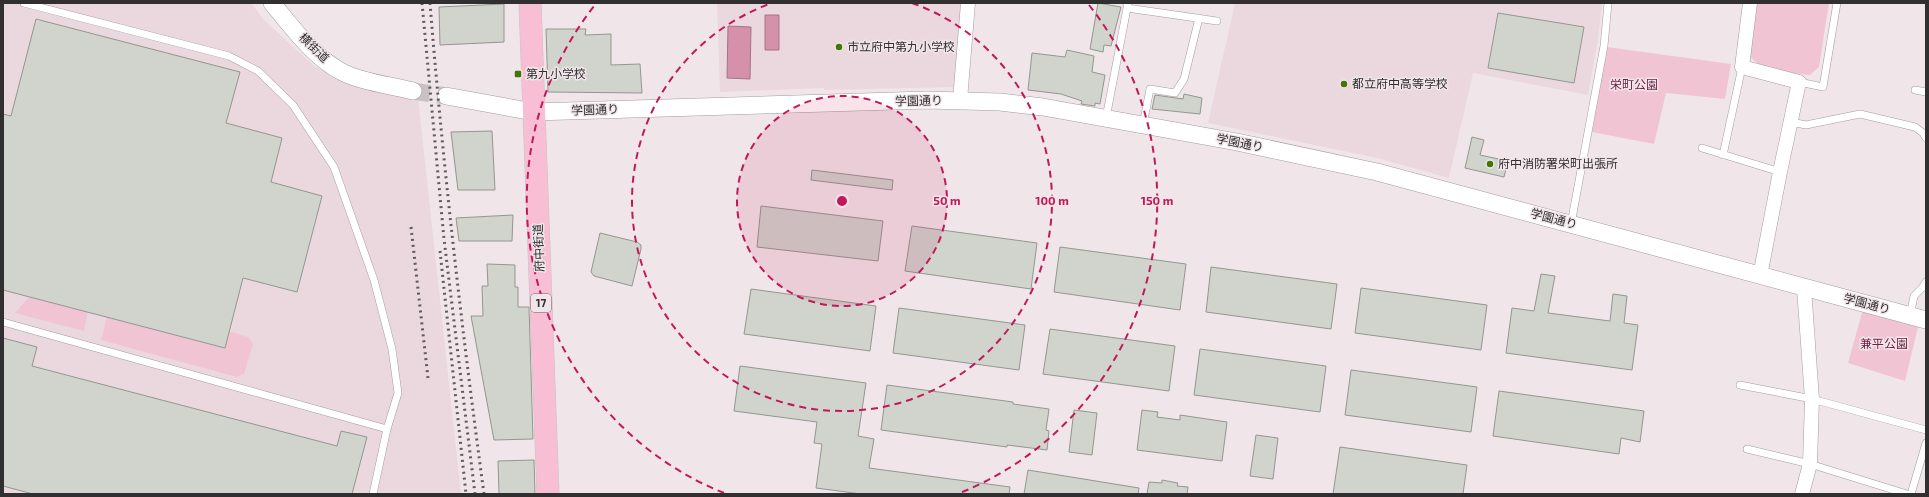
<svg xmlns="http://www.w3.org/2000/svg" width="1929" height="497" font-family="'Exo 2','Noto Sans JP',sans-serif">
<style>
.built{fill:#ead8de}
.green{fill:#f0c4d3}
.water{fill:#d491a9;stroke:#a37485}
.building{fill:#d0d4cd;stroke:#929790}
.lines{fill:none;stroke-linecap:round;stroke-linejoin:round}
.tertiary-tunnel{stroke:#cac1c4;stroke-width:17;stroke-dasharray:17 8;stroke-linecap:butt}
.service-casing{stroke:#a49b9e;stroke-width:8}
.minor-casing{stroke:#a49b9e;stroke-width:15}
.tertiary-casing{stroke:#a49b9e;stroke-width:18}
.primary-casing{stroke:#c6c5c5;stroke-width:23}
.service{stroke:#fff;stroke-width:7}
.minor{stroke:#fff;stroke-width:14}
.tertiary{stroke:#fff;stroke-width:17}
.primary{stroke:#f7bed4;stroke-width:22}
.rail{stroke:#605b5d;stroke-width:3;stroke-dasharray:2 4;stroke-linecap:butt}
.ring{fill:none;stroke:#c2185b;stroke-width:2;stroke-dasharray:7 5}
.poi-dot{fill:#437703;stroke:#f0e6e9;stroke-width:1.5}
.labels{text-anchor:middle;stroke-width:3;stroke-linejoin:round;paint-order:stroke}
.shield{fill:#f0e6e9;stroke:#6b6668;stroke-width:1}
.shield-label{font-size:11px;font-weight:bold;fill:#322f30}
.poi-label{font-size:12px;fill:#322f30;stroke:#f0e6e9;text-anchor:start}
.street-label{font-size:12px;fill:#322f30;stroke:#f0e6e9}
.park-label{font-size:12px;fill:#702145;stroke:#f0e6e9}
.centre{fill:#c2185b;stroke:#f0e6e9;stroke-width:2}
.ring-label{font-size:12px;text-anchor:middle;font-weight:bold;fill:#c2185b;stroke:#f0e6e9;stroke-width:3;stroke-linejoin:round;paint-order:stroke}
</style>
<rect width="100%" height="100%" fill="#f0e6e9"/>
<path class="built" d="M3 3H251L265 21 313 65 338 79 418 97 461 494H3Z
M717 3H964L956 87 824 90V88L720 92Z
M1235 3H1602L1598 39 1588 95 1473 73 1449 178 1377 158 1208 123Z"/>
<path class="green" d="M1755 3H1829L1819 67 1810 75 1765 70 1749 56Z
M1607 47 1731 64 1725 99 1666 93 1654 144 1592 132Z
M29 297 88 312 84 331 15 313Z
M1863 309 1919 323 1905 381 1848 363Z
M107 317 225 348 229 331 248 337 253 344 244 374 237 377 101 340Z"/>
<path class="water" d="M765 15H779V50H765Z
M728 26 751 27 750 79 727 78Z"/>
<path class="building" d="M1098 3 1121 7 1111 46 1104 45 1103 52 1090 49Z
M504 4V42L440 45 439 7Z
M1498 13 1584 27 1574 83 1488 68Z
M36 19 240 72 226 123 282 138 271 182 322 196 297 292 243 278 225 348 3 290V114L11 116Z
M546 29H586L585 35 611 34V65L640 64 642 93 548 92Z
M1067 50 1094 56 1092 72 1105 75 1100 104 1095 103V106L1081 104 1082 101 1061 94 1028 90 1032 53 1065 57Z
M1184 94 1202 98 1200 114 1152 109 1155 95 1183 99Z
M492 131 495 190H458L451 132Z
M1472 137 1484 140 1480 155 1508 161 1504 177 1465 168Z
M812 170 893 180 892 190 811 180Z
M761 206 883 221 878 261 757 247Z
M513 215 512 241H459L456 218Z
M912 226 1037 243 1031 289 905 271Z
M600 233 637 242 641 245V249L632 286 594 276 591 272Z
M1060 247 1186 264 1180 310 1054 292Z
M487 264 515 265V287H518V307H529L533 439 494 440 471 316H483L482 286H488Z
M1211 267 1337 284 1331 329 1206 312Z
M1541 274 1555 276 1548 313 1610 321 1613 294 1627 296 1624 323 1638 325 1632 370 1506 353 1512 308 1534 311Z
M1361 288 1487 305 1481 350 1355 333Z
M751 289 876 306 870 351 744 334Z
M899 308 1025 325 1019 370 893 353Z
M1050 329 1175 346 1169 391 1043 374Z
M3 338 37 347 32 366 337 446 341 431 367 437 352 494H33L3 486Z
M1200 349 1326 366 1320 412 1194 395Z
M740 366 866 383 858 436 874 439 869 468 1010 487 1009 494H861L816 488 822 444 814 443 817 422 734 411Z
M1351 370 1477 387 1471 432 1345 415Z
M887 385 1013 402V404L1049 409 1046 430 1049 431 1047 450 1007 445V447L881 430Z
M1499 391 1644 411 1640 442 1621 438 1619 454 1493 436Z
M1074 410 1097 413 1092 455 1069 452Z
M1142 410 1158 412 1157 417 1180 420V415L1227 422 1222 461 1137 450Z
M1256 435 1278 438 1273 479 1250 476Z
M1340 447 1467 465 1463 494H1333Z
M534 460 535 494H499L498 461Z
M1028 470 1139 488 1138 494H1024Z
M1162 480 1178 483 1177 486 1188 487 1187 494H1147L1149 482 1162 483Z"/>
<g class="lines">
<path class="tertiary-tunnel" d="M413 91 446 96"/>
<g class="service-casing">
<path id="service" d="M24 3 229 56 258 71 293 105 334 167 374 280 392 349 398 393 387 429 373 494
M1127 8 1217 21
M1799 82 1823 87 1837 3
M1915 90 1926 92
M1106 118 1128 3
M1791 122 1806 125 1860 114 1915 127 1923 133 1926 138
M1143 125 1150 89 1175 93 1184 79 1199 18
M1702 148 1780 172
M1723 155 1742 67
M1571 224 1604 46 1608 3
M1910 316 1914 296 1922 288 1926 282
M3 322 387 429
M1740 385 1812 399 1926 430
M1747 449 1810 464 1907 494
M1911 494 1926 443"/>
</g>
<g class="minor-casing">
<path id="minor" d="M1750 3 1742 67 1799 82 1780 172 1760 276
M960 100 968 3
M1802 494 1810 464 1812 399 1804 288"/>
</g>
<g class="tertiary-casing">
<path id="tertiary" d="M272 3C293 28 314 58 344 73 365 83 390 85 413 91
M446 96 534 112 927 100 1000 102 1043 107 1237 142 1377 172 1926 320"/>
</g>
<g class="primary-casing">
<path id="primary" d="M530 3 548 494"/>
</g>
<use href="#service" class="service"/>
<use href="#minor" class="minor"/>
<use href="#tertiary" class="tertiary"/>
<use href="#primary" class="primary"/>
<path class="rail" d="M422 3 444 239 475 494
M430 3C443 167 462 331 484 494
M411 227 428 378
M440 251 466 494"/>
</g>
<circle cx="842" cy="201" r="105" fill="#c2185b" fill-opacity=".12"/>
<g class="ring">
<circle cx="842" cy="201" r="105"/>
<path d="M912 3A210 210 0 1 1 772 3"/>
<path d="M724 493A315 315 0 0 1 595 5M1089 5A315 315 0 0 1 960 493"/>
</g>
<g class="poi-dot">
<circle cx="839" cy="47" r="4"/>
<rect x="514" y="70" width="8" height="8" rx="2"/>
<circle cx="1344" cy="84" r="4"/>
<circle cx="1490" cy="164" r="4"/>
</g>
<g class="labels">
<rect class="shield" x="531" y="294" width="20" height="18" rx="3"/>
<g class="shield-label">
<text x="541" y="307">17</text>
</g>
<g class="poi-label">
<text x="847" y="51">市立府中第九小学校</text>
<text x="526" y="78">第九小学校</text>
<text x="1352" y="88">都立府中高等学校</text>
<text x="1498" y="168">府中消防署栄町出張所</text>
</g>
<g class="street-label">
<text transform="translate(314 48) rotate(44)" y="4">横街道</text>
<text transform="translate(919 101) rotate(-1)" y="4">学園通り</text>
<text transform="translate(595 110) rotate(-2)" y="4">学園通り</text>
<text transform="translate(1240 143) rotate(11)" y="4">学園通り</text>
<text transform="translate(1554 219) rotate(15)" y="4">学園通り</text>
<text transform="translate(539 248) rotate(-92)" y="4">府中街道</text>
<text transform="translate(1867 304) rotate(15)" y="4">学園通り</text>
</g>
<g class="park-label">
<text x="1634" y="89">栄町公園</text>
<text x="1884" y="348">兼平公園</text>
</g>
</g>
<circle cx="842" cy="201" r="6" class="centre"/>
<g class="ring-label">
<text x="947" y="205">50 m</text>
<text x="1052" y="205">100 m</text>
<text x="1157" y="205">150 m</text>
</g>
<rect width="1929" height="497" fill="none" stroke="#322f30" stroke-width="8"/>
</svg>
